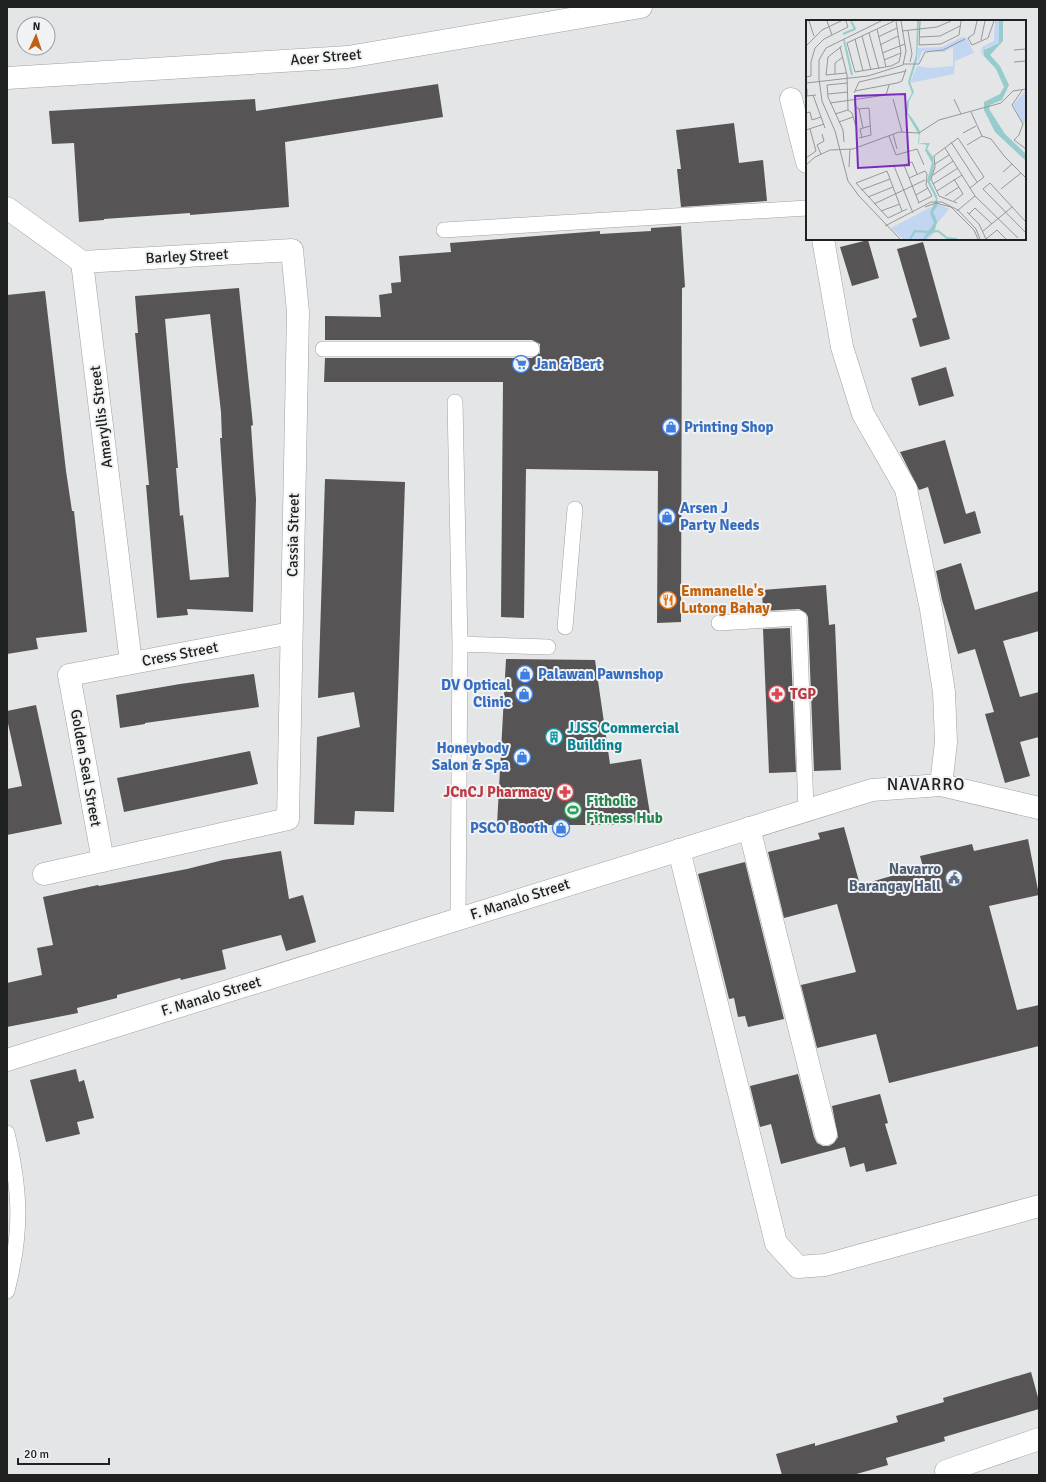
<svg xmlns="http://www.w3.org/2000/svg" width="1046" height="1482" font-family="Signika,sans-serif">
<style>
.building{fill:#565455;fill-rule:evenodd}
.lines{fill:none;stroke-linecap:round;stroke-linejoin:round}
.service-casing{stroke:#a0a1a2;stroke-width:16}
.minor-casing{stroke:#a0a1a2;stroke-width:23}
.tertiary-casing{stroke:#a0a1a2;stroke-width:23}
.service{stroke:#fff;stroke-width:15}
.minor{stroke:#fff;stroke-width:22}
.tertiary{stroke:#fff;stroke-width:22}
.labels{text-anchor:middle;stroke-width:4;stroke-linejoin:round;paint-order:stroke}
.street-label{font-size:15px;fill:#202121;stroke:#f1f2f4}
.shop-label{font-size:15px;font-weight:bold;fill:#366cbe;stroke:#f1f2f4;text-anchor:start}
.food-label{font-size:15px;font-weight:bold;fill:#c56008;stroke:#f1f2f4;text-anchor:start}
.health-label{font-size:15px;font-weight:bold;fill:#be3a42;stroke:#f1f2f4;text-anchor:start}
.culture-label{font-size:15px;font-weight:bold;fill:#0d838f;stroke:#f1f2f4;text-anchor:start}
.leisure-label{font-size:15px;font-weight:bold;fill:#27864d;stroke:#f1f2f4;text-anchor:start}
.service-label{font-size:15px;font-weight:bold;fill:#4e5e75;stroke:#f1f2f4;text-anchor:end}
.quarter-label{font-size:17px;letter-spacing:1px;fill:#202121;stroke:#f1f2f4}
.inset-river{fill:none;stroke:#96cccb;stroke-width:2}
.inset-road{fill:none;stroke:#969797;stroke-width:1}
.view{fill:#7b2cbf;fill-opacity:0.15;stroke:#7b2cbf;stroke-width:2}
.inset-edge{fill:none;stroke:#202121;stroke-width:2}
</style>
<rect width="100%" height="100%" fill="#e4e5e6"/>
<path class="building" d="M438 84 443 117 285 142 289 207 190 215V213L104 219V220L79 222 74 143 52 144 49 111 255 99 256 111Z
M734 123 739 163 763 160 767 201 681 207 677 169H681L676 130Z
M681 226 685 287 682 288 681 622 657 623 658 471 526 469 524 618 501 617 503 382H324L325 358H532L540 353V344L532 340H325V316L381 317 379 295 392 293 391 283 401 282 399 256 451 252 450 243 600 231V234L651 231V228Z
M868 240 879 278 852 286 840 247Z
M923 242 950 339 920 347 912 319 917 317 897 249Z
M239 288 253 425 251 426 256 499 253 612 187 609 188 615 157 618 146 485H149L135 333H138L135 296ZM210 314 221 412 222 438H220L229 577 190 580 183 515 180 516 176 468H178L165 319Z
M45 291 66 471 72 511H74L87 632 36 638 38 649 7 654V295Z
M946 367 954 396 919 406 911 378Z
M945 440 966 514 975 511 981 533 944 544 928 487 919 490 900 452Z
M325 479 405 482 394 812 355 811 354 825 314 824 317 737 360 727 354 692 318 698Z
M961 563 975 610 1039 591V631L1003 641 1020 697 1039 692V737L1020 742 1030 776 1005 783 985 714 994 712 975 649 958 654 942 600 936 571Z
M826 585 829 625 835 624 841 770 814 771 808 617 806 613 799 609 763 611 762 590Z
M790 628 796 772 769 773 763 629Z
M506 659 595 660 610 764 641 759 651 820 613 825H497Z
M254 674 259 707 145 723V724L120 728 116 695 180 684Z
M36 705 62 824 7 835V789L22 786 7 719V711Z
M250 751 258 784 124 812 117 778Z
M844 827 860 885 923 867 920 856 972 844 974 851 1028 839 1039 895 989 906 1017 1010 1039 1005V1046L889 1083 876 1034 817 1048 801 985 856 972 837 904 784 918 768 852 820 839 818 833Z
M281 851 289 899 303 895 316 942 286 951 281 935 222 950 226 969 181 980 180 978 117 995V998L77 1008 78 1013 7 1027V983L42 975 37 948 53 945 43 897 98 885 99 886 187 869 223 860Z
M745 862 784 1019 748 1027 745 1016 738 1017 734 998 729 999 698 874Z
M76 1069 79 1082 84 1080 94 1118 77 1122 80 1134 46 1142 30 1080Z
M798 1074 814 1137 817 1143 823 1146H829L834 1143 838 1137 832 1106 880 1094 888 1123 885 1124 897 1164 866 1172 864 1163 850 1167 845 1147 781 1164 771 1124 760 1127 750 1086Z
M1031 1372 1039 1401V1409L944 1437 945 1441 886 1458 888 1465 853 1475H782L776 1454 815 1443V1446L898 1422 896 1416 944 1402 943 1398Z"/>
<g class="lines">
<g class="service-casing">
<path id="service" d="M444 230 807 208
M323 349H532
M455 402 460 644
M719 623 799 618 806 810
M565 627 575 509
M458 919 460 644 548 647
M7 1133C21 1193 22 1232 7 1291"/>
</g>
<g class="minor-casing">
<path id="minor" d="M7 78 348 57 641 7
M791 99 807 162
M7 208 82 262 131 663
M823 239 842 347 863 414 906 489 931 609 944 692 946 742 941 785
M749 828 826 1134
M679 850 776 1243 798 1267 825 1265 1039 1206
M103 861 69 675 291 633
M44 874 288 819 298 312 292 250 82 262
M947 1475 946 1471 1039 1439"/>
</g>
<g class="tertiary-casing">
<path id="tertiary" d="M7 1060 872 790 941 785 1039 808"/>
</g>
<use href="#service" class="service"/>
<use href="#minor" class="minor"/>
<use href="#tertiary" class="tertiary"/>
</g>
<defs>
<g id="supermarket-ring" transform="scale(0.9)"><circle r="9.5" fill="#f1f2f4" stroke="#3f7fe0" stroke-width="1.5"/><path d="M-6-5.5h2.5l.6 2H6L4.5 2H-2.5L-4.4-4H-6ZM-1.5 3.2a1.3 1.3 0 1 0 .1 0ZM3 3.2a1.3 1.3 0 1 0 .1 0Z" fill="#3f7fe0"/></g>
<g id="shop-ring" transform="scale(0.9)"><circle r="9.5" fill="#f1f2f4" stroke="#3f7fe0" stroke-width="1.5"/><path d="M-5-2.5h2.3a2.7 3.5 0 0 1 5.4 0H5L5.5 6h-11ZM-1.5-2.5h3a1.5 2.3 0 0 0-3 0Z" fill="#3f7fe0"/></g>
<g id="restaurant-ring" transform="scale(0.9)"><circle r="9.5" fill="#f1f2f4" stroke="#e8710a" stroke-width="1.5"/><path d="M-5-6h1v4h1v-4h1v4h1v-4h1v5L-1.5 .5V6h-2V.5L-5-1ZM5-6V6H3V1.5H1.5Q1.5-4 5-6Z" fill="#e8710a"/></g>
<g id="pharmacy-ring" transform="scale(0.9)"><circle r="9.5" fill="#f1f2f4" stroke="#e0444e" stroke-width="1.5"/><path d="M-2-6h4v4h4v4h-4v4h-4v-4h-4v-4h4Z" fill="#e0444e"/></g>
<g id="building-ring" transform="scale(0.9)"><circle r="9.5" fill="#f1f2f4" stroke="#0f9aa8" stroke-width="1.5"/><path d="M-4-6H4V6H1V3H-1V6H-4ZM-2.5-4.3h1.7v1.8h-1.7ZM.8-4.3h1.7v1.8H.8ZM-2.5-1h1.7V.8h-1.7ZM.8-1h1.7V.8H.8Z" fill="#0f9aa8"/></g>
<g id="stadium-ring" transform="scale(0.9)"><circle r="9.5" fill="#f1f2f4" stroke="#2e9e5b" stroke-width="1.5"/><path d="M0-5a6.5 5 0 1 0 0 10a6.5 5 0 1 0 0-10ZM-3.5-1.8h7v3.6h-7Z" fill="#2e9e5b"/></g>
<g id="civic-ring" transform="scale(0.9)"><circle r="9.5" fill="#f1f2f4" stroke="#5c6f8a" stroke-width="1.5"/><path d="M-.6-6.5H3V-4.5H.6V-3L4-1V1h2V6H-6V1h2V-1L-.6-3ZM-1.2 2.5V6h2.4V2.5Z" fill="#5c6f8a"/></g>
</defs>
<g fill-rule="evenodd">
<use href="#supermarket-ring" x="521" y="364"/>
<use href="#shop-ring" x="671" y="427"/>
<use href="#shop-ring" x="667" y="517"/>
<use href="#restaurant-ring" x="668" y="600"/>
<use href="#shop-ring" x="525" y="674"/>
<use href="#shop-ring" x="524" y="694"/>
<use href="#pharmacy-ring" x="777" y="694"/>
<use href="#building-ring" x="554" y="737"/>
<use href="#shop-ring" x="522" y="757"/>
<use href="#pharmacy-ring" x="565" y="792"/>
<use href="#stadium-ring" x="573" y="810"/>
<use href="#shop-ring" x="561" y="828"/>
<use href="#civic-ring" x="954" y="878"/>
</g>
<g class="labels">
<g class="street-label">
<text transform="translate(326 57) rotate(-5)" y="5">Acer Street</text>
<text transform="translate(187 256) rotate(-3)" y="5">Barley Street</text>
<text transform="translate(101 417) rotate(-97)" y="5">Amaryllis Street</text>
<text transform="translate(293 535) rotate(-89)" y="5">Cassia Street</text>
<text transform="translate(180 654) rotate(-11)" y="5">Cress Street</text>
<text transform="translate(86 768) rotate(80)" y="5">Golden Seal Street</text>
<text transform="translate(520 899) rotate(-18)" y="5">F. Manalo Street</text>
<text transform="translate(211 996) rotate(-17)" y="5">F. Manalo Street</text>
</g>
<g class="shop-label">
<text x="534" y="369">Jan &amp; Bert</text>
<text x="684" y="432">Printing Shop</text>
<text x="680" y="513">Arsen J<tspan x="680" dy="17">Party Needs</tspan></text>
<text x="538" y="679">Palawan Pawnshop</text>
<text x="511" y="690" text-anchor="end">DV Optical<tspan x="511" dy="17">Clinic</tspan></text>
<text x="509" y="753" text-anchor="end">Honeybody<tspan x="509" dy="17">Salon &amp; Spa</tspan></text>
<text x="548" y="833" text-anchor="end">PSCO Booth</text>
</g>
<g class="food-label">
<text x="681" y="596">Emmanelle's<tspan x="681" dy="17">Lutong Bahay</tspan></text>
</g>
<g class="health-label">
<text x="790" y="699">TGP</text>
<text x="552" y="797" text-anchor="end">JCnCJ Pharmacy</text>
</g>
<g class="culture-label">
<text x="567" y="733">JJSS Commercial<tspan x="567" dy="17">Building</tspan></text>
</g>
<g class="leisure-label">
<text x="586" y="806">Fitholic<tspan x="586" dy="17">Fitness Hub</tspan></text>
</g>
<g class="service-label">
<text x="941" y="874">Navarro<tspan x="941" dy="17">Barangay Hall</tspan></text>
</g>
<g class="quarter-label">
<text x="926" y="790">NAVARRO</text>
</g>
</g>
<g transform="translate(806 20)">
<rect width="220" height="220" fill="#e4e5e6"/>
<path d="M189 1H193V23L180 28 178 36 175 33 176 27 188 21ZM156 17 161 18 168 33 149 41 148 54 104 63 112 44V28L136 27ZM147 27V46L124 48 111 46 116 31 138 32ZM220 70V100L217 104 207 85ZM134 185 143 189 130 205 126 216 121 219H97L85 208 127 186Z" fill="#c2d5f1" fill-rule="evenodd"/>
<path d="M111 1H113L111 40 104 62 108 72 103 81 102 93 114 111 113 123H124L121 129 127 137 128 147 124 162 131 176 132 185 127 192 131 201 129 210 119 219H117L128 203 124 193 130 179 121 161 126 143 119 130 121 125 112 123 113 115 100 92 101 82 106 73 102 62 110 35ZM193 1H197V21L184 35 194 46 203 65 196 80 184 85 183 89 199 114 220 134V141L189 112 178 90V82L194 74 198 67 190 49 178 36V30L193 23Z" fill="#96cccb"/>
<path class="inset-river" d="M37 14 49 9 45 1M38 20 46 55M104 97 112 109M125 212 132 211 141 218 151 219M104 219 109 211 122 212"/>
<path class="inset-road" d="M3 1 8 16M21 1 26 15M75 1 20 28 13 40V59L16 81 29 111 42 161 53 176 94 219M88 1 41 23 49 52 85 46 93 42 95 33 90 1M114 1 113 25 135 24 153 15 155 1M171 1 168 14 162 18 166 25 182 18 188 1M71 9 80 47M96 11 131 7 145 1M102 11 106 34 104 42M63 13 73 49M56 16 65 50M72 17 91 8M114 17 134 16 154 6M49 19 57 51M175 20 179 1M74 25 92 16M0 26 16 10 35 1M36 26 22 37 20 55 40 53M34 27 41 55 42 90 46 93 50 107M208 30 220 29M76 33 99 24M78 40 95 33M208 42 220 41M97 44H113L119 32 137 30 159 19M29 54V43L37 37M0 57 5 56V42L9 28 18 19 42 7 40 1M0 63 62 56 97 45 100 31 95 1M1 69V76L10 75M217 69 206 85 217 104 213 115 208 120 220 129M49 71 91 63 96 61 100 49M48 73 53 62 100 51M22 74 42 72M7 75 19 108M87 79 96 112M148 79 155 94M49 80V86L53 89 57 108M24 83 80 75 83 65M165 92 176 116 185 119 199 137 220 158M0 93 4 92 6 100 15 97M29 94 42 90M33 102 47 97M0 110 18 104M157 113 170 106M87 114 91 129M83 116 90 135 111 129 118 145M53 118 65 115 63 88 53 89M56 118 54 109 64 106M38 122 37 110 22 77 21 65 41 63M145 122 171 162M161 125 176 116M139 128 169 176 212 218M15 134 11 125 18 121 16 114M0 138 10 131 4 109M129 144 143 135M0 145 9 137 24 130 47 129 93 112 113 113 133 100 195 83 207 71 220 69M88 146 107 193M43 147 44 129M197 152 206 144M111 154 106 142 98 145 113 183M127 155 147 141M103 158 119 151 121 154 120 165 126 176 112 183M148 159 157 174 148 181M127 164 152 148M195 169 215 153M55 170 84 159M131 171 156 155M110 175 122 168M139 176 153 167M62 177 87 167M151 183 133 176 125 159 129 147 128 136 152 118 178 157 164 168M68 184 119 160M119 187 130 183 145 187 168 210 172 219M75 191 94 184M96 191 81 151 50 163 82 198 101 189M151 191 169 176M161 192 173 204 180 219 191 210 200 219M163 194 169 188 186 204M220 202 184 163 177 169 220 213M79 206 125 182H136L152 190 170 209 174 219M177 211 206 187"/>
<path class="view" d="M99 74 103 145 52 148 49 76Z"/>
<rect width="220" height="220" class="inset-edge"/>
</g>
<rect width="1046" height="1482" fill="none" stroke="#202121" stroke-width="16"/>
<g transform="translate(36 36) rotate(3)"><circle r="19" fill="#f1f2f4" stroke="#9d9ea0"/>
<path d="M0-3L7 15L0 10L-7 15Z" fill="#bf6019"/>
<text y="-6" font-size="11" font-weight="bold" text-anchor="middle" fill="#202121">N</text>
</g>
<path d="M18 1458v6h91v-6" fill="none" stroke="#202121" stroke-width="2"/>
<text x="24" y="1458" font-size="12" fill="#202121" stroke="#f1f2f4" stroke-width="3" paint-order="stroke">20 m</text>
</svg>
